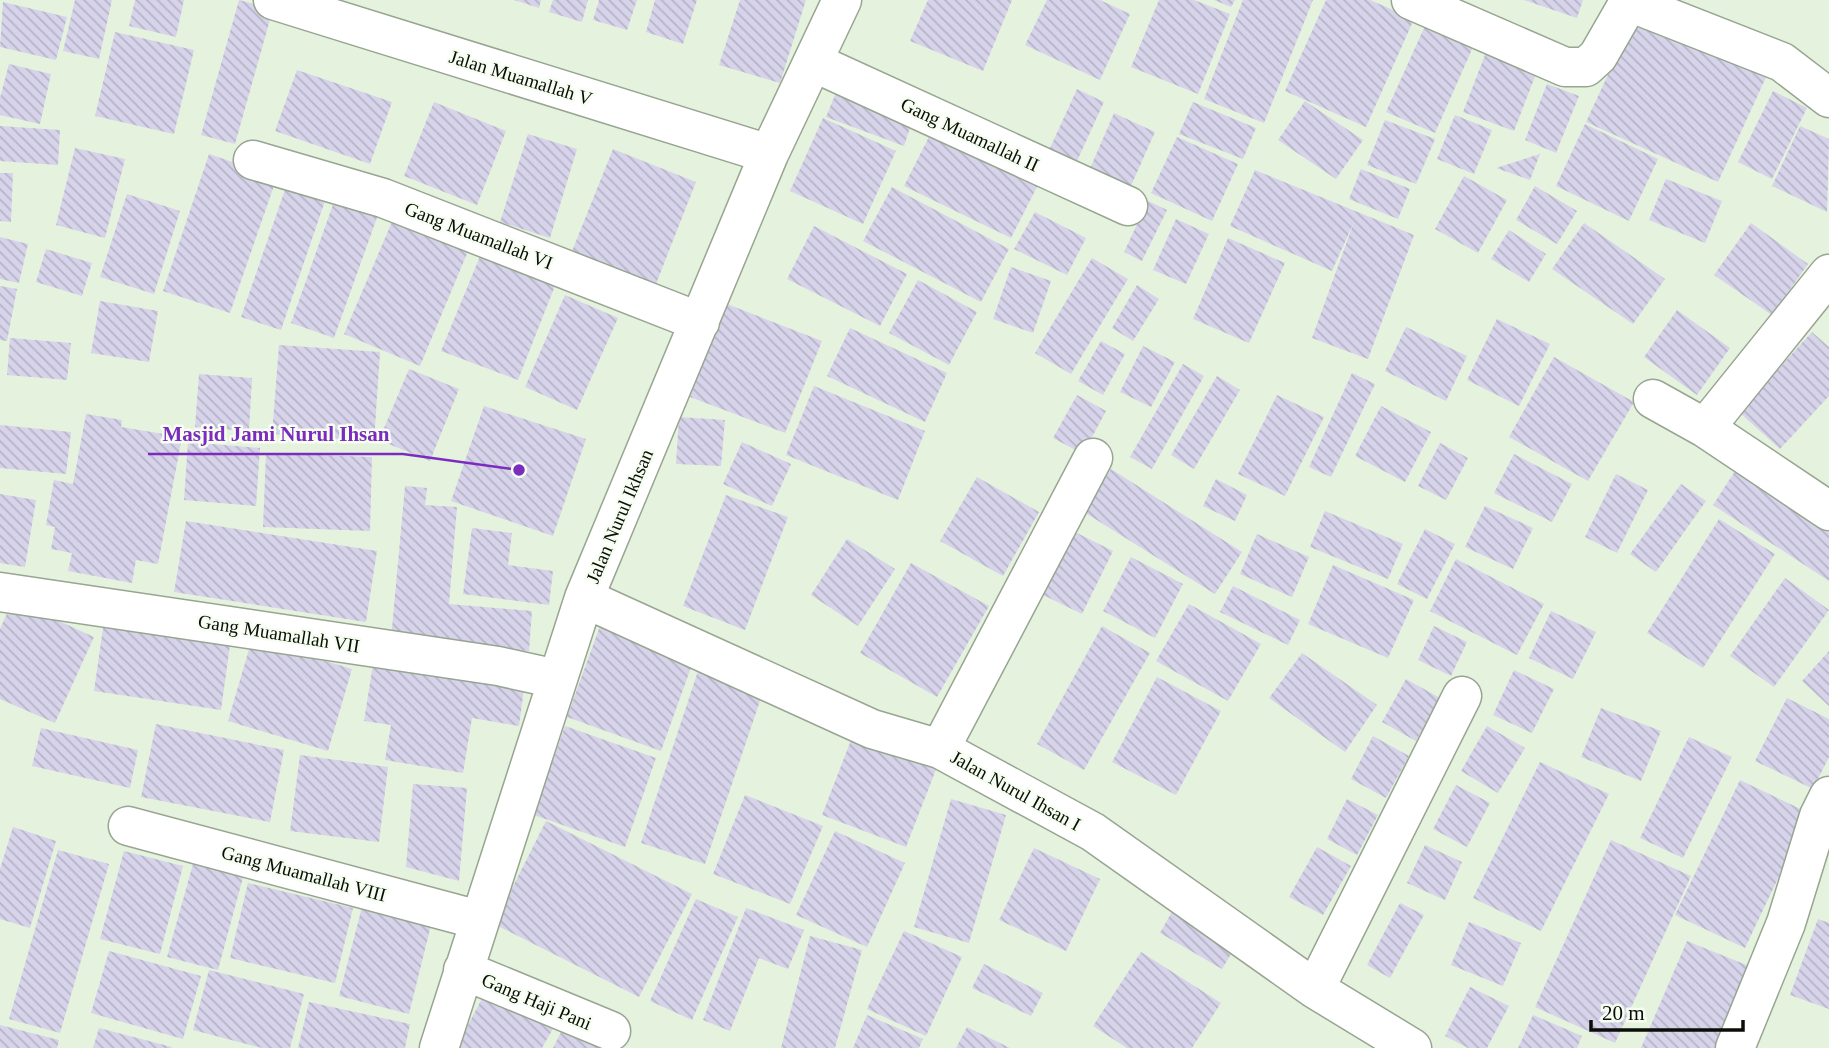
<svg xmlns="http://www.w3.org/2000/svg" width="1829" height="1048" font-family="'Times New Roman',serif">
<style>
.building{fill:url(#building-back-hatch)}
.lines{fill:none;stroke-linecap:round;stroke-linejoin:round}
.street-casing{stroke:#97a591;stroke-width:41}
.street{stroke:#fff;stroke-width:38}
.labels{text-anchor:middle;stroke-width:5;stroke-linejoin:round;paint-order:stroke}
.street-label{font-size:19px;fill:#0a0e07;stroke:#f6fef1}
.leader{fill:none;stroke:#7b2cbf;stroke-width:2.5}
.callout-dot{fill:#7b2cbf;stroke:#f6fef1;stroke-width:2.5}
.callout-label{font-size:21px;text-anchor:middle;font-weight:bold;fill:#7b2cbf;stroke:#f6fef1;stroke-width:5;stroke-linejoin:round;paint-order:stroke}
</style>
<defs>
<pattern id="building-back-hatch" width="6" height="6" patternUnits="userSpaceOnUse" patternTransform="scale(1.75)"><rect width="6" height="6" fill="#d6d3ea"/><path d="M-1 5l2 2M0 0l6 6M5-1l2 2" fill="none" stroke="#b6b4c7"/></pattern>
</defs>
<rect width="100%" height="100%" fill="#e5f3de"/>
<path class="building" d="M75 0H112L99 59 63 51Z
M135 0H184L176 37 129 26Z
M239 0 273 9 235 144 201 135Z
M514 0H541L539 8Z
M553 0H588L582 22 549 12Z
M599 0H637L627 30 593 20Z
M655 0H697L683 44 646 32Z
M740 0H806L780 83 719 65Z
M928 0H1012L983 71 910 41Z
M1047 0H1100L1130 14 1100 80 1025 45Z
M1159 0H1194L1230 14 1198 94 1131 67Z
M1214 0H1235L1231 7Z
M1243 0H1313L1264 123 1204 99Z
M1326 0H1370L1414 19 1366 127 1285 91Z
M1524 0H1583L1577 18Z
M3 2 67 17 56 60 0 47Z
M1637 12 1768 73 1718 182 1586 122Z
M1429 17 1477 38 1435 133 1386 112Z
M115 32 194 50 174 134 95 116Z
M1488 47 1539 66 1514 131 1463 112Z
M9 64 51 74 40 124 0 115V98Z
M297 70 392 102 370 164 275 131Z
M842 78 915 113 904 146 826 117Z
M1547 84 1579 96 1556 153 1525 140Z
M1077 89 1104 102 1072 172 1045 159Z
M1773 91 1807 108 1772 179 1738 162Z
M1305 101 1363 140 1336 179 1278 140Z
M434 102 506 131 477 205 404 176Z
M1193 102 1256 128 1243 159 1179 134Z
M1114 113 1155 132 1126 197 1085 180Z
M1455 115 1492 130 1474 174 1437 159Z
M823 118 896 151 863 224 790 191Z
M1385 120 1435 139 1416 184 1367 165Z
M937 121 1044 173 1011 238 904 186Z
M1585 124 1658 159 1629 221 1556 186Z
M0 126 60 130 58 165 0 161Z
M1800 126 1829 139 1827 212 1772 186Z
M528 134 577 149 550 238 500 222Z
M1177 137 1238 164 1212 221 1151 193Z
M75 148 125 159 105 238 56 225Z
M613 149 696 182 656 284 572 251Z
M209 154 277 177 230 313 163 291Z
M1540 154 1530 180 1496 168Z
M1361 169 1410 189 1398 219 1349 199Z
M1255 170 1414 235 1368 359 1312 338 1354 222 1332 271 1230 226Z
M0 173H13L11 222 0 221Z
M1464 176 1507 200 1478 253 1435 229Z
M1666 179 1722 201 1705 243 1649 220Z
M288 181 327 195 281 330 241 317Z
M1535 186 1577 211 1557 244 1516 220Z
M892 187 1009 249 981 302 863 241Z
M127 194 180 211 154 294 100 277Z
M336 196 379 212 334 338 291 323Z
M1148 201 1167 210 1142 261 1124 252Z
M1035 212 1086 238 1067 275 1014 249Z
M394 217 469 249 420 366 344 334Z
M1176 219 1209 234 1186 284 1153 270Z
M1584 223 1665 279 1633 324 1552 269Z
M1751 223 1808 264 1772 315 1714 275Z
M814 226 907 274 880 326 787 279Z
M1509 230 1546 254 1529 282 1491 259Z
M0 237 28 244 19 283 0 279Z
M1228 238 1285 263 1249 343 1193 319Z
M46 249 92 263 82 296 36 282Z
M483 249 558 278 518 380 441 351Z
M1092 258 1128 279 1071 374 1035 353Z
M1011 267 1051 281 1033 333 993 319Z
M918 280 977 312 949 365 889 333Z
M1137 285 1159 299 1133 341 1112 328Z
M0 286 17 289 7 341 0 340Z
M565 295 618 318 577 410 525 387Z
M100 301 158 311 149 362 91 353Z
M727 304 822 341 785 433 690 397Z
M1677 310 1730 348 1697 395 1644 357Z
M1497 319 1550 344 1519 406 1467 380Z
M1406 327 1467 356 1446 401 1385 371Z
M850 328 947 373 925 422 827 376Z
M1812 332 1829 347V396L1780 449 1739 412Z
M10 338 71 343 67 380 7 375Z
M1101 341 1125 354 1103 395 1078 381Z
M279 345 380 352 374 442 272 434Z
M1143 346 1175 362 1151 407 1120 392Z
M1554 357 1634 402 1588 481 1509 437Z
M1183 364 1204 376 1152 469 1130 457Z
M409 369 459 389 430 461 379 440Z
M1352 373 1375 384 1331 477 1309 467Z
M199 374 252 378 249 431 195 427Z
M1217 376 1240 390 1194 469 1171 455Z
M814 386 925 431 898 500 786 455Z
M1077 395 1106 411 1083 454 1053 438Z
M1277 395 1324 417 1285 496 1238 474Z
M484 406 586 439 553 536 451 501Z
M1381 406 1431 432 1405 482 1355 456Z
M86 414 122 420 121 427 182 437 158 564 136 560 132 583 68 571 72 553 51 549 55 527 46 525 54 480 73 484Z
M679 417 725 420 721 466 676 464Z
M0 425 71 432 66 474 0 468Z
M188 442 260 448 256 506 184 500Z
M742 442 791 464 772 506 723 484Z
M1440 443 1468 458 1446 500 1418 486Z
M266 453 372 457 370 531 263 527Z
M1514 454 1572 484 1552 522 1494 493Z
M1111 469 1242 552 1215 594 1084 512Z
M1735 471 1829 532V581L1713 505Z
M1616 474 1648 490 1617 553 1585 537Z
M977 477 1039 512 1003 576 940 541Z
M1216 479 1247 495 1235 521 1203 506Z
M1681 484 1706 501 1656 572 1630 554Z
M405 486 427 488 425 505 457 507 449 604 532 611 529 651 391 639Z
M0 494 36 500 25 567 0 563Z
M726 495 788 517 745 630 683 606Z
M1485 506 1533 528 1513 569 1465 547Z
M1325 511 1403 544 1388 579 1310 547Z
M1719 519 1775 554 1703 668 1647 633Z
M186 521 377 551 366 622 174 592Z
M472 528 512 533 508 565 553 571 549 605 463 594Z
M1069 529 1113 551 1082 614 1037 592Z
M1425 529 1455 544 1427 599 1397 584Z
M1257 534 1309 557 1292 597 1240 574Z
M847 539 895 569 858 626 811 595Z
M1131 557 1183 584 1155 638 1103 611Z
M1456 559 1544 604 1517 655 1430 611Z
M911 563 989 606 937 697 860 653Z
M1333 565 1414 600 1388 658 1308 624Z
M1785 578 1829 610 1774 687 1730 656Z
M1233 586 1300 620 1288 645 1220 612Z
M13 600 94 637 55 723 0 699V629Z
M1189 604 1261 644 1228 701 1156 661Z
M1551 611 1596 632 1573 679 1529 658Z
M104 621 231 638 221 710 94 691Z
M600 626 694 659 661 751 567 717Z
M1102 626 1150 653 1084 770 1037 744Z
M1434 626 1467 642 1451 676 1418 660Z
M252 639 352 669 328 751 228 721Z
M1829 651V706L1802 681Z
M1302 653 1377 705 1345 752 1269 698Z
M374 658 525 681 519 726 472 718 463 773 385 760 391 725 364 721Z
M1514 670 1554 689 1532 733 1493 715Z
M698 671 763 692 705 864 641 843Z
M1157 677 1221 711 1176 795 1112 762Z
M1406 679 1440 698 1416 741 1382 722Z
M1787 698 1829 719V757L1813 789 1755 761Z
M1601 708 1661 731 1641 781 1581 757Z
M156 724 284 750 270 822 141 797Z
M565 726 656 758 625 847 534 815Z
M1487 726 1525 748 1498 793 1461 771Z
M41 728 138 750 130 788 32 766Z
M853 735 937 767 906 847 822 815Z
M1373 736 1409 756 1386 798 1351 779Z
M1689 737 1732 757 1683 858 1640 838Z
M300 755 388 767 379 842 290 831Z
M1540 762 1609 794 1541 931 1473 898Z
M1740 780 1809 813 1745 948 1675 915Z
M413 784 467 788 459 881 406 867Z
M1456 785 1490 803 1467 847 1433 829Z
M745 795 823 826 790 904 713 874Z
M951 799 1006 815 969 943 914 927Z
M1347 799 1378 815 1357 855 1327 839Z
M546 821 692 894 639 997 494 924Z
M13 827 56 841 30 928 0 919V869Z
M835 831 905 863 867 947 796 915Z
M1611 840 1691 876 1615 1043 1535 1007Z
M1425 845 1462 862 1445 900 1407 883Z
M198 846 248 859 218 970 167 957Z
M1317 847 1351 866 1323 915 1289 897Z
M1034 848 1100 879 1066 951 999 920Z
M58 850 109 864 60 1033 9 1019Z
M124 851 183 866 160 954 100 939Z
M248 883 353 908 335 983 230 958Z
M364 899 433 917 409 1014 339 996Z
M696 899 738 917 692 1020 650 1001Z
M1179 899 1239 941 1222 969 1160 933Z
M1400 903 1424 915 1390 978 1367 965Z
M746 908 804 930 788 969 759 958 730 1031 703 1020Z
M1818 919 1829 923V1009L1790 995Z
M1469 922 1521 943 1503 986 1451 965Z
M904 931 962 957 926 1036 867 1009Z
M810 936 862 950 835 1048H781Z
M1687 941 1759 970 1726 1048H1641Z
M109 951 201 976 183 1039 91 1013Z
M1141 952 1221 1003 1192 1048H1127L1093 1026Z
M984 964 1043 993 1031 1016 972 988Z
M209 970 304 994 290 1048H262L193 1030Z
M1470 987 1509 1006 1487 1048H1468L1445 1036Z
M487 989 555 1025 542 1048H456Z
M309 1002 410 1024 405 1048H298Z
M867 1015 923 1039 919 1048H853Z
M1533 1015 1582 1036 1577 1048H1518Z
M0 1025 59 1040 57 1048H0Z
M967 1027 1010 1048H956Z
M99 1028 172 1047 171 1048H93Z
M562 1030 600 1048H553Z"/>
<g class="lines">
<g class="street-casing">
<path id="street" d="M273 0 769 154
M1411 0 1565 67H1586L1598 56 1629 2 1782 62 1829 98
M813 62 1128 206
M253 160 383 198 700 322
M1653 399 1705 428 1829 511
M1705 428 1829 274
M0 592 498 666 557 679
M584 598 872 729 940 749 1093 832 1315 989 1412 1048
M940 749 1093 458
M128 826 479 920
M463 970 611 1031
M1315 989 1462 696
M439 1048 584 598 769 154 842 0
M1735 1048 1786 923 1819 816 1829 796"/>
</g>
<use href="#street" class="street"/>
</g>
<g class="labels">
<g class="street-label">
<text transform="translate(521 77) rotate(17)" y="7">Jalan Muamallah V</text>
<text transform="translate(970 134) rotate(25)" y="7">Gang Muamallah II</text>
<text transform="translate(479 235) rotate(21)" y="7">Gang Muamallah VI</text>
<text transform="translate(619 516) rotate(-67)" y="7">Jalan Nurul Ikhsan</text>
<text transform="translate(279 633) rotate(9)" y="7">Gang Muamallah VII</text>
<text transform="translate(1016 790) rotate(29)" y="7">Jalan Nurul Ihsan I</text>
<text transform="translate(304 873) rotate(15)" y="7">Gang Muamallah VIII</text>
<text transform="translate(537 1001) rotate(23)" y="7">Gang Haji Pani</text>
</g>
</g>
<path class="leader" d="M519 470L403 454H148"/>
<circle class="callout-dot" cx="519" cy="470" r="7"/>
<g class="callout-label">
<text x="276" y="441">Masjid Jami Nurul Ihsan</text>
</g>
<path d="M1591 1020v10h152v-10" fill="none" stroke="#0a0e07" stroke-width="3.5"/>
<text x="1602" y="1020" font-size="21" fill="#0a0e07" stroke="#f6fef1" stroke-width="5" paint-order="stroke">20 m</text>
</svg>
